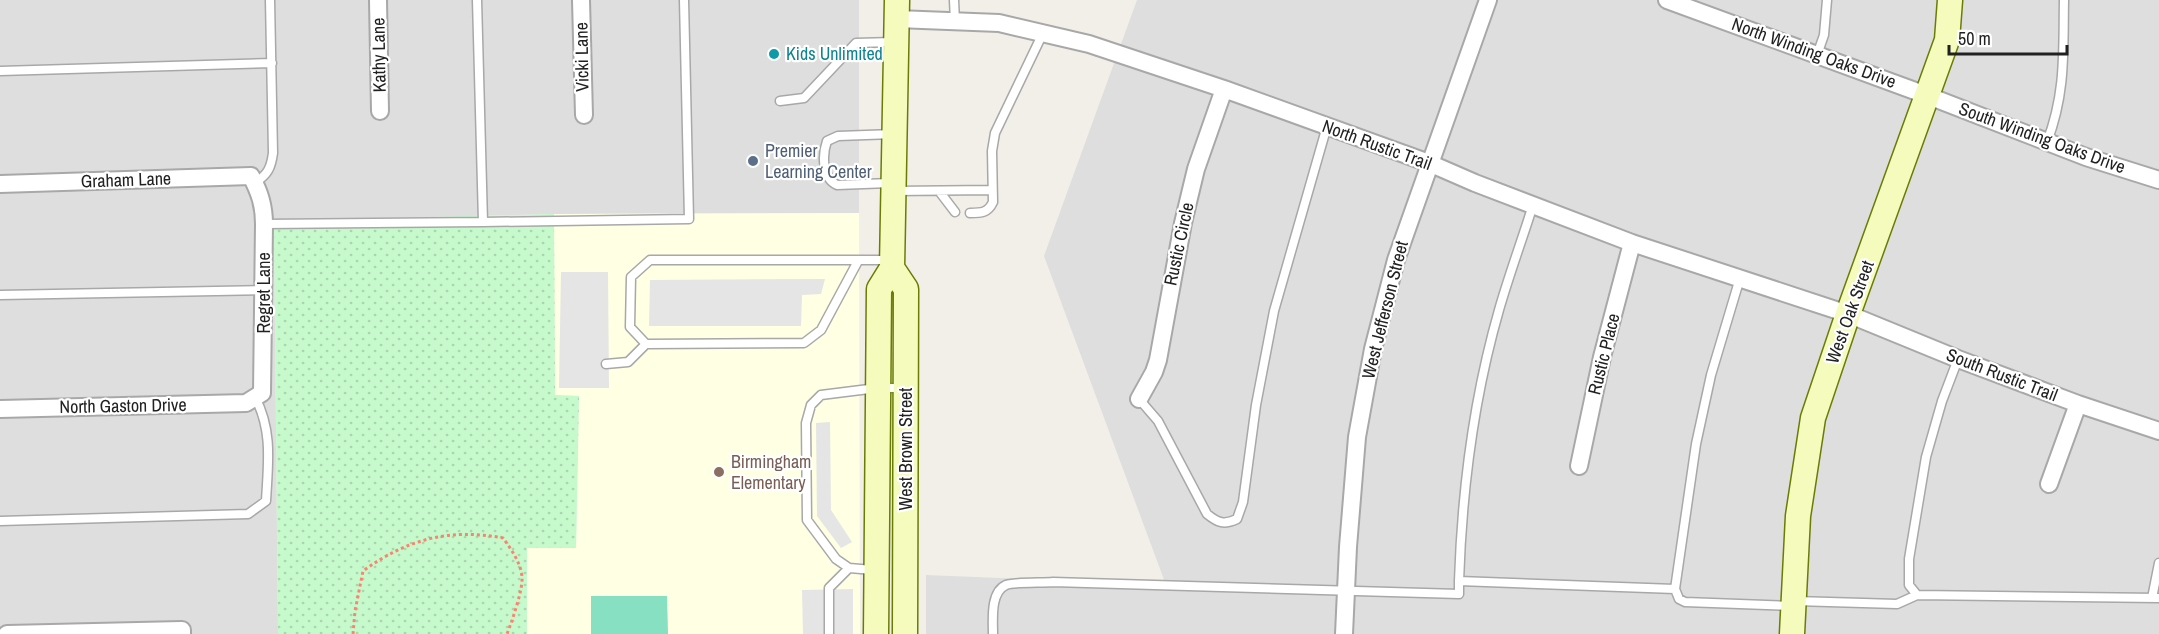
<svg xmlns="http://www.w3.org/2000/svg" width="2159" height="634" font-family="'Archivo Narrow',sans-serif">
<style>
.residential{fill:#dfdede}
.education{fill:#feffe3}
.park{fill:url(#park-dots)}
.pitch{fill:#86e0c1}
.parking{fill:#e5e5e5}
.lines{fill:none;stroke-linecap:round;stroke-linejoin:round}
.lane-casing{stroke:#a8a8a8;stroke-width:11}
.street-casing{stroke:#a8a8a8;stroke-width:20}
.secondary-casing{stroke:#6b7c04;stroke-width:27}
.path{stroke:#fb836f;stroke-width:3;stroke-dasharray:3 3;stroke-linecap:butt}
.lane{stroke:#fff;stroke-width:8}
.street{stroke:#fff;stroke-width:16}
.secondary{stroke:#f5fabd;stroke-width:24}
.culture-dot{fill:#0f9aa8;stroke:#fff;stroke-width:2}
.service-dot{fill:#5c6f8a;stroke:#fff;stroke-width:2}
.education-dot{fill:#8d6e63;stroke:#fff;stroke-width:2}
.labels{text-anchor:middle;stroke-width:4.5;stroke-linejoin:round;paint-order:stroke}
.street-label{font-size:18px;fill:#212121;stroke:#fff}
.culture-label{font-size:18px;fill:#0d838f;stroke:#fff;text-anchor:start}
.service-label{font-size:18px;fill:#4e5e75;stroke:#fff;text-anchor:start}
.education-label{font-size:18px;fill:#785e54;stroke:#fff;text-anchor:start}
</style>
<defs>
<pattern id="park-dots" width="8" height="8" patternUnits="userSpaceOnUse" patternTransform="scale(1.5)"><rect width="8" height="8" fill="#c6facc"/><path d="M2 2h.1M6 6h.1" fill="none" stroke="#aad6af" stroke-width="1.8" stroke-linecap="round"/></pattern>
</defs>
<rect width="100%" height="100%" fill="#f1efe8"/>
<path class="residential" d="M0 0H859V213L554 214 274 221 278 634H0Z
M1137 0H2159V634H926V575L1166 585 1044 256Z"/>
<path class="education" d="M859 213 860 634H527V548H576L579 396 555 395 554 214Z"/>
<path class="park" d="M554 214 555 395 579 396 576 548H527V634H278L274 221Z"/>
<path class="pitch" d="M591 596H667L668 634H591Z"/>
<path class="parking" d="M561 272H608L609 388H559Z
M825 279 821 294 802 295 801 326H649L650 280Z
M830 422 831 510 852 542 841 548 817 516 816 423Z
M853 589V634H803L802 590Z"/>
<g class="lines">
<g class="lane-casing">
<path id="lane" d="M954 0 955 22
M1817 55 1824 35 1827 0
M0 71 272 63
M780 101 804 98 856 43 893 42
M2047 142C2066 92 2063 52 2064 0
M255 183C268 174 271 168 273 153L270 0
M890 183 837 185C822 178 822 155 827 141L838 136 894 134
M894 191 992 190
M939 191 955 212
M1533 205C1522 240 1509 275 1499 310 1474 397 1462 490 1459 581L1675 589 1696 444 1711 375 1740 278
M970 213C981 213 988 213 993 202L992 151 995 133 1043 33
M483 222 689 219 684 0
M264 224 483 222 477 0
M858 261 821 330 804 343 646 344 630 327 631 277 650 260H889
M0 295 264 290
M606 364 628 362 646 344
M1139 399 1158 421 1207 514C1218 523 1224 525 1237 519L1243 502 1256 405 1274 311 1327 126
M0 521 248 514 266 501C268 464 273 431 255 397
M873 570 849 568 836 559 807 520 806 423 811 405 821 395 877 388H905
M1675 589 1679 599 1685 602 1792 606
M1917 595 1909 585V559L1926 457 1942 401 1958 359
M2152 598 2159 563
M1795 601 1897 604 1917 595 2159 598
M829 634V588L849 568
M993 634C993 620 990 592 1006 585 1012 582 1044 583 1053 582L1459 594V581"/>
</g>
<g class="street-casing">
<path id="street" d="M378 0 380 111
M581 0 584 115
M1667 0 1926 95 2086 157 2159 180
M897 19 999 23 1089 44 1224 89 1429 163 1475 183 1632 243 1848 314 1958 359 2078 404 2159 431
M0 184 251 176C260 193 264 206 264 224L262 393 246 403 0 409
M1139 399 1154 372 1158 360 1183 223 1196 169 1224 89
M1579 466 1602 357 1632 243
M2049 484 2078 404
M7 634 182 630V634
M1344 634 1348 547 1357 437 1373 349 1396 260 1488 0"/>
</g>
<g class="secondary-casing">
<path id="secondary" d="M892 268 906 289 905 634
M876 634 879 289 892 268 897 0
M1792 634 1798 516 1813 418 1848 314 1947 40 1950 0"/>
</g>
<path class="path" d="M353 634 355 611 363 571C407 539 450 528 503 538 511 549 521 563 522 577 523 590 512 621 507 634"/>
<use href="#lane" class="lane"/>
<use href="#street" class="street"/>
<use href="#secondary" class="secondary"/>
</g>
<circle class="culture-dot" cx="774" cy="54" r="6"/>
<circle class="service-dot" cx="753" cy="161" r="6"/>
<circle class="education-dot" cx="719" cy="472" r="6"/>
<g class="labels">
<g class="street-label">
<text transform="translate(1814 53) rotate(20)" y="6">North Winding Oaks Drive</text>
<text transform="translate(379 55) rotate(-91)" y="6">Kathy Lane</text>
<text transform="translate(582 57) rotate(-91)" y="6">Vicki Lane</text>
<text transform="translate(2042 138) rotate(20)" y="6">South Winding Oaks Drive</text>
<text transform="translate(1377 145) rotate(20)" y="6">North Rustic Trail</text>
<text transform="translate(126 180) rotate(-2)" y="6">Graham Lane</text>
<text transform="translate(1179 244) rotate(-78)" y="6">Rustic Circle</text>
<text transform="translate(264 293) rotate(-90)" y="6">Regret Lane</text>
<text transform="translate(1385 310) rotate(-76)" y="6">West Jefferson Street</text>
<text transform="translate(1850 312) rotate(-70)" y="6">West Oak Street</text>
<text transform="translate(1604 354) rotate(-76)" y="6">Rustic Place</text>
<text transform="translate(2002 375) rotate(21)" y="6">South Rustic Trail</text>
<text transform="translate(123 406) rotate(-1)" y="6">North Gaston Drive</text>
<text transform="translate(906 449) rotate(-90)" y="6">West Brown Street</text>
</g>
<g class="culture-label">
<text x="786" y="60">Kids Unlimited</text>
</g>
<g class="service-label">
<text x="765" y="157">Premier<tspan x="765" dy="21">Learning Center</tspan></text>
</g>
<g class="education-label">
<text x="731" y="468">Birmingham<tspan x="731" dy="21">Elementary</tspan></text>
</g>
</g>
<path d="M1949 45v9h118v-9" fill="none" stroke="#212121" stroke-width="3"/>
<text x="1958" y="45" font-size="18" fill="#212121" stroke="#ffffff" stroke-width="4.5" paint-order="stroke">50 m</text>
</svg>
